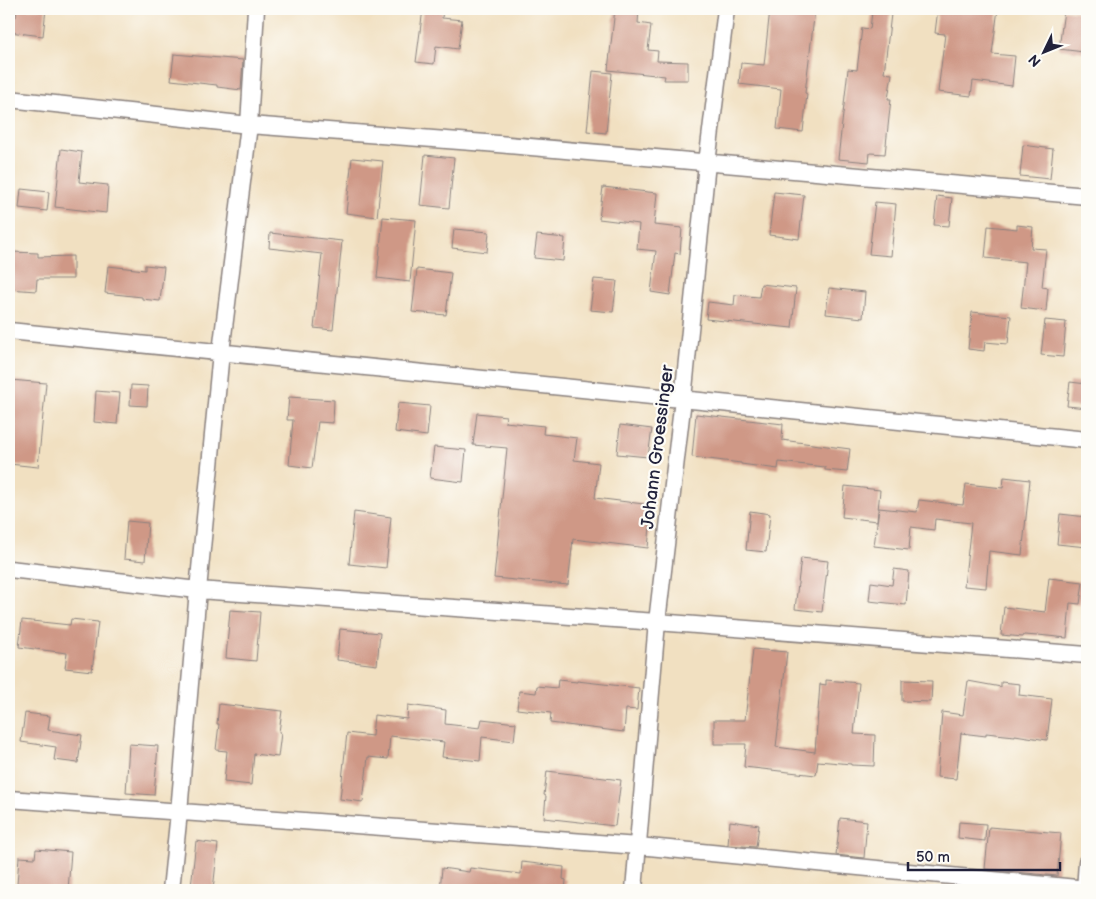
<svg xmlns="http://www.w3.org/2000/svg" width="1096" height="899" font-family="'Balsamiq Sans',sans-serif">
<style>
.building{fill:#cf9886}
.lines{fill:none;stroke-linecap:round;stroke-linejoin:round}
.minor-casing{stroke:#8a817e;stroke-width:19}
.minor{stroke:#fff;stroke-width:16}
.labels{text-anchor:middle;stroke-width:4.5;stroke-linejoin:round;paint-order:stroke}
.street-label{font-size:18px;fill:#22223b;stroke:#fdfcf7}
</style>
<rect width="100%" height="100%" fill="#fdfcf7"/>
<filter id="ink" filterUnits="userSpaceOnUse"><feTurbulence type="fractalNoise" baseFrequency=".02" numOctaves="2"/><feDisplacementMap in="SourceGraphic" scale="10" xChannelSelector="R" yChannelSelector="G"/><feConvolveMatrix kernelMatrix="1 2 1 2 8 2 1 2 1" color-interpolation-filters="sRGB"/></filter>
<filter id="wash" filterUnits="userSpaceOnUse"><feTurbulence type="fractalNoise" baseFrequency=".0096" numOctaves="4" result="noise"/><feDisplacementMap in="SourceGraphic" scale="20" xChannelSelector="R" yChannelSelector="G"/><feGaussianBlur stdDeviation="1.12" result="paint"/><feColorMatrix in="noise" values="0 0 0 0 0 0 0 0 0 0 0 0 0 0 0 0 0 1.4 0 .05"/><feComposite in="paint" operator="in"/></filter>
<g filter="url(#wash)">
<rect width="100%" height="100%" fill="#f1e0c1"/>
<g id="blocks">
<path class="building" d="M17 9H46L43 36 9 32V16L16 17Z
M423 9H443L442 18 462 20 458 49 436 46 434 64 416 62Z
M615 9H639L638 23 651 25 648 50 658 51 657 61 688 62V80H664L665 76 608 70Z
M770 9H815L805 93 807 94 803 132 777 129 781 89 739 84 741 63 764 65Z
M938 9H998L992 54 1015 56 1012 86 973 81 971 96 938 92 945 34 935 33Z
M1064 10 1087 13 1084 52 1059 49Z
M872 12 891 14 884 73 892 74 888 99H891L885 154 870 153 869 162 838 159 848 69 857 70 862 28 870 29Z
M174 54 243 60 241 90 217 87V85L171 80Z
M593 71 612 73 606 133 587 131Z
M1023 145 1053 149 1050 179 1020 176Z
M61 149 82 152 79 182 108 185 106 213 55 207Z
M425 155 454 158 449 208 420 205Z
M352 158 383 161 377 217 346 213Z
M603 187 657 193 654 225 682 228 680 254 675 253 670 295 651 292 656 251 637 249 639 224 599 219Z
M21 189 49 192 47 211 19 208Z
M774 192 804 195 799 239 769 235Z
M937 196 952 198 949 226 934 225Z
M875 202 896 204 891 256 869 254Z
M383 217 416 220 410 282 377 278Z
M1017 225 1033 227 1031 248 1046 249 1042 287 1048 288 1046 311 1021 308 1026 262 985 258 988 226 1017 229Z
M454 229 489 232 487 252 452 248Z
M270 233 342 241 333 330 314 328 322 254 269 248Z
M537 235 565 238 563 261 534 258Z
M11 252 38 253V257L73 256V279H37L36 291 9 289Z
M145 265 164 267 160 301 142 299V297L105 293 108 266 145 270Z
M417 269 451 273 446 315 412 312Z
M594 279 617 281 613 312 590 310Z
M761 284 796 288 792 328 706 319 708 302 734 305 735 295 759 297Z
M829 288 865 292 863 318 826 314Z
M972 312 1011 316 1008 344 985 342 984 351 968 349Z
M1045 320 1066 322 1063 357 1041 355Z
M10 380 46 383 38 467 9 464Z
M1070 382 1087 384V408L1067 406Z
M131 385 148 386 147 406 130 405Z
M96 391 120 393 117 424 94 422Z
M289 397 334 400 333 423 318 422 312 468 289 465 293 420H287Z
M398 403 430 406 427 436 395 432Z
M477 413 506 416 505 422 544 426 543 434 577 438 574 460 599 463 595 498 652 505 648 548 573 539 568 585 494 578 507 448 473 445Z
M696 414 783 424 782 440 850 449 847 472 825 470V467L779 462 778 469 741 464V463L692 457Z
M620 425 652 429 648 457 617 454Z
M434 447 466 450 463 482 430 478Z
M1004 477 1030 480 1022 555 989 551 986 588 964 586 971 523 935 519 934 530 911 527 909 550 874 546 879 508 917 512 919 500 963 505 966 484 1003 488Z
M845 486 880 490 877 521 842 517Z
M750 511 770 514 766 552 746 550Z
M354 512 391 517 386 568 349 564Z
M1060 514 1087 517V547L1057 544Z
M127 521 148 523 145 561 124 559Z
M801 558 828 561 822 612 795 609Z
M894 569 909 571 906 605 869 601 871 582 892 585Z
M1049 578 1083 582 1080 604 1070 603 1067 638 1038 635V636L1024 635 1023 637 1001 635 1004 607 1045 612Z
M230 610 260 612 256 661 226 658Z
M71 619 98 622 92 671 65 668 67 653 19 647 22 620 70 625Z
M340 629 380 633 377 665 337 660Z
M753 649 787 652 776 747 815 752 820 684 826 685V680L859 683 854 734 875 735 874 766 851 765V764L818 761 816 775 744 767 746 744H714V720H745Z
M558 680 577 682V681L639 688 637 710 626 709 624 732 550 723 551 713 517 709 519 691 536 693 537 686 557 688Z
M902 680 932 681 931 702 902 701Z
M968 681 1001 687V682L1020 684 1019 695 1052 699 1047 740 1015 735V736L986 733V736L961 733 956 779 937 777 942 712 963 715Z
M219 704 282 711 279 732 281 733 278 757 254 754 251 785 224 782 227 751 216 750 219 724H217Z
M408 705 446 710 445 724 480 728 482 719 516 723 514 741 482 737 480 761 442 757 444 742 390 736 388 759 368 757 363 802 340 799 347 733 372 736 374 715 407 719Z
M25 713 50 716 48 730 82 735 78 763 54 760 56 747 21 742Z
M129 744 158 746 154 795 126 793Z
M547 771 621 780 615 826 544 818 546 796 544 795Z
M840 818 867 821 864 858 836 855Z
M730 821 759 825 756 847 728 845Z
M959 822 986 824 985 841 958 838Z
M989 827 1061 833 1057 876 985 869Z
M196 841 218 844 213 890 191 887Z
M36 849 71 852 68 890H33V886L17 885 19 857 35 858Z
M522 862 564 867 563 879 566 880 565 890H440L442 868 469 872 470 868 521 874Z"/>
</g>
</g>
<g filter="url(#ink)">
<use href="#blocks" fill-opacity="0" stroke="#8a817e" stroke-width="1"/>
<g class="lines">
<g class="minor-casing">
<path id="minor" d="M9 99 249 125 486 143 1087 196
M9 331 1087 440
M9 569 198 590 657 622 1087 655
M9 799 638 846 1087 889
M171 890 179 812 198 590 221 352 249 125 256 9
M634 890 657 622 683 399 707 163 726 9
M1085 890 1087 862"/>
</g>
<use href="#minor" class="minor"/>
</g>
</g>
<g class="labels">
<g class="street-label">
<text transform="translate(657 447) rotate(-83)" y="6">Johann Groessinger</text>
</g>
</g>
<rect width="1096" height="899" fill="none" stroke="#fdfcf7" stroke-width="30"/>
<g transform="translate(1044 52) rotate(227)" stroke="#fdfcf7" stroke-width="4" paint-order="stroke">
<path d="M0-4L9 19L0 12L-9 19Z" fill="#22223b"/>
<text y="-8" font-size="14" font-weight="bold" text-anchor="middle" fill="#22223b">N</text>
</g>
<path d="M908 862v8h152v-8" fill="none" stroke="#22223b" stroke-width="2.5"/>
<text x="916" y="862" font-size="15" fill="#22223b" stroke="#fdfcf7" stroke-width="4" paint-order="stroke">50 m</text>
</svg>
